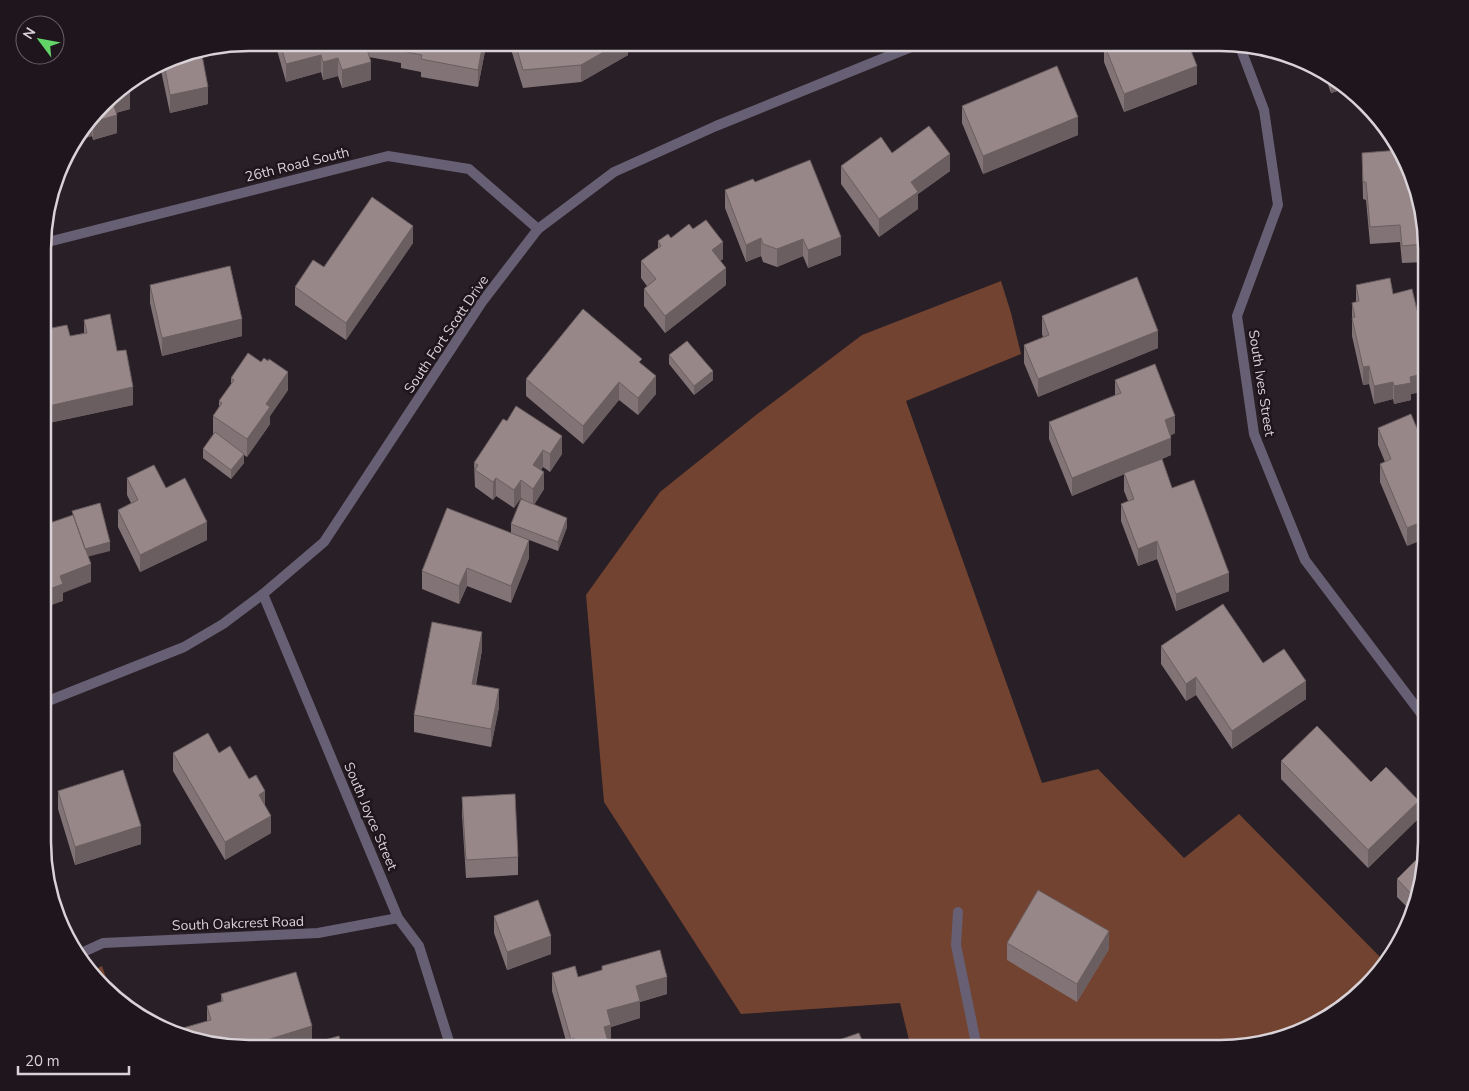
<svg xmlns="http://www.w3.org/2000/svg" width="1469" height="1091" font-family="'Nunito Sans',sans-serif">
<style>
.forest{fill:#724330}
.lines{fill:none;stroke-linecap:round;stroke-linejoin:round}
.service{stroke:#676074;stroke-width:10}
.minor{stroke:#676074;stroke-width:10}
.tertiary{stroke:#676074;stroke-width:10}
.wall{fill:#827476}
.shaded-wall{fill:#6a5e60}
.building{fill:#978789;stroke:#6a5e60}
.labels{text-anchor:middle;stroke-width:5;stroke-linejoin:round;paint-order:stroke}
.street-label{font-size:14px;fill:#d9d2d7;stroke:#1f161d}
.rim{fill:none;stroke:#d9d2d7;stroke-width:2.5}
</style>
<rect width="100%" height="100%" fill="#291f26"/>
<path class="forest" d="M1001 281 1011 313 1021 354 906 401 1042 783 1098 769 1184 858 1239 814 1385 962 1375 978 1311 1027 1220 1048H911L900 1003 741 1014 604 802 586 595 660 492 756 415 862 335Z
M102 966 113 997 92 971Z"/>
<g class="lines">
<path class="service" d="M958 912 956 945 977 1048"/>
<path class="minor" d="M1239 44 1264 110 1278 205 1237 316 1254 434 1305 560 1426 720
M44 243 388 156 469 169 538 229
M263 594 398 918 419 946 451 1048
M79 954 103 943 318 933 398 918"/>
<path class="tertiary" d="M43 703 184 647 223 624 263 594 324 542 482 302 538 229 614 172 716 126 921 43"/>
</g>
<path class="wall" d="M275 43H365L368 54V43H486V46L478 87 421 77V72L401 68V63L369 57 371 80 342 88 338 76 323 80 321 72 286 82Z
M509 43H628V55L581 82 523 88Z
M1104 44 1197 84 1124 112 1104 62Z
M182 54 208 104 170 113 160 66Z
M1324 74 1347 88 1331 93Z
M113 94 130 109 116 113 117 133 93 140 92 136 74 141Z
M962 106 1078 135 983 174 962 123Z
M892 153 950 171 918 194V209L879 237 841 184V166Z
M1362 153 1405 158 1426 249V262L1402 263 1400 242 1370 244 1366 200 1363 199Z
M755 182 841 255 808 268 803 256 777 267 763 262 761 256 746 262 725 208V190Z
M693 229 723 259 720 261 726 285 665 333 644 306V289L647 286 641 278V261L658 248V241L671 238Z
M413 243 346 340 295 305V287L324 267Z
M150 285 242 336 162 356 150 303Z
M1356 285 1393 294 1426 348V391L1411 394V400L1394 404 1393 399 1374 404 1369 384 1363 385 1352 336V303L1356 302Z
M1042 316 1158 348 1038 397 1024 363V345L1043 337 1042 334Z
M84 320 117 351 133 405 44 424V342H47V329L70 336 84 333Z
M669 355 713 380 694 395 669 364Z
M642 365 656 394 638 415 619 400 583 444 526 396V379Z
M231 378 288 390 270 416V424L247 457 244 455V463L231 479 203 458V449L214 434 213 433V416L219 407V401L231 385Z
M1115 380 1175 433 1170 436 1171 455 1162 459 1172 488 1229 591 1176 611 1157 559 1138 566 1121 521V504L1128 501 1124 491V474L1072 496 1049 439V422L1115 395Z
M507 421 562 454 550 472 543 467 541 470 544 489 534 505 567 527 558 551 511 533V524L525 501 521 498 514 508 496 496 493 500 475 487 474 463Z
M1378 428 1426 450V538L1407 546 1380 482V464L1385 462 1378 445Z
M127 478 166 488 207 540 140 572 118 527V510L131 503 127 495Z
M529 558 511 603 467 586 459 604 422 589V571Z
M1161 646 1263 663 1306 699 1232 749 1196 695 1186 701 1161 664Z
M482 650 476 685 499 707 491 747 414 732V715Z
M173 753H219L249 779 265 805 271 833 225 860 173 771Z
M1281 761 1371 782 1419 818 1368 868 1281 779Z
M58 791 141 844 75 865 58 809Z
M462 797 518 857V875L466 878 462 815Z
M1426 856 1413 913 1397 897V879Z
M494 916 551 954 507 970 494 933Z
M1007 943 1109 949 1077 1002 1007 960Z
M552 973 578 977 667 994 640 1002V1018L611 1027V1043H608L609 1048H568L552 991Z
M221 994 312 1044 236 1048 170 1033 207 1021V1006L221 1002Z"/>
<path class="shaded-wall" d="M483 43H486V46L478 87V70Z
M619 43H628V55L581 82V65Z
M321 55V72L286 82V64Z
M338 58V76L323 80V62Z
M371 62V80L342 88V70Z
M1197 66V84L1124 112V94Z
M1331 78 1347 88 1331 93Z
M208 87V104L170 113V95Z
M130 91V109L111 114V97Z
M117 115V133L93 140V122Z
M1078 117V135L983 174V156Z
M92 119V136L74 141Z
M950 154V171L918 194V209L879 237V219L911 182Z
M413 226V243L346 340V323Z
M841 237V255L808 268V250Z
M761 238V256L746 262V245Z
M803 239V256L777 267V249Z
M723 242V259L712 267V250Z
M726 268V285L665 333V316Z
M242 319V336L162 356V338Z
M1158 331V348L1038 397V379Z
M1369 366V384L1363 385V367Z
M713 371V380L694 395V386Z
M288 372V390L270 416V424L247 457V439L266 404Z
M1426 373V391L1411 394V400L1394 404V386L1410 377Z
M656 376V394L638 415V398Z
M619 382V400L583 444V426Z
M1393 382V399L1374 404V386Z
M133 387V405L44 424V407Z
M1175 416V433L1165 438V420Z
M562 436V454L550 472V454Z
M1171 438V455L1072 496V478Z
M543 450V467L533 482V465Z
M244 454V463L231 479V470Z
M544 472V489L533 506V489Z
M496 478V496L493 500V482Z
M521 480V498L514 508V490Z
M567 518V527L558 551V542Z
M1426 520V538L1407 546V528Z
M207 522V540L140 572V555Z
M529 540V558L511 603V586Z
M1157 541V559L1138 566V549Z
M110 542V551L83 558V549Z
M91 564V582L63 593V601L43 608 44 591 60 576Z
M467 568V586L459 604V586Z
M1229 573V591L1176 611V594Z
M482 632V650L472 702V684Z
M1196 677V695L1186 701V684Z
M1306 681V699L1232 749V731Z
M499 689V707L491 747V729Z
M265 791V809L259 795Z
M1419 801V818L1368 868V850Z
M271 816V833L225 860V842Z
M141 826V844L75 865V847Z
M1109 931V949L1077 1002V984Z
M551 936V954L507 970V952Z
M667 977V994L640 1002V1018L611 1027V1043L604 1044V1027L607 1010 636 986Z
M312 1026V1044L298 1048H241Z
M574 1038V1048H571V1040Z
M609 1045V1048H597Z"/>
<path class="building" d="M280 43H365L371 62 342 70 338 58 323 62 321 55 286 64Z
M385 43H483L478 70 421 59 422 55 401 51 402 46Z
M515 43H619L581 65 523 70Z
M1107 43H1188L1197 66 1124 94 1104 44Z
M201 50 208 87 170 95 164 64 182 54Z
M1057 66 1078 117 983 156 962 106Z
M128 85 130 91 111 97 117 115 93 122 92 119 113 94Z
M929 126 950 154 911 182 918 192 879 219 841 166 881 137 892 153Z
M1399 150 1405 158 1425 244 1402 246 1400 225 1370 227 1366 182H1363L1362 153Z
M810 160 841 237 808 250 803 239 777 249 763 244 761 238 746 245 725 190 753 179 755 182Z
M372 197 413 226 346 323 295 287 313 260 324 267Z
M706 220 723 242 712 250 726 268 665 316 644 289 656 279 641 261 661 246 658 241 668 234 671 238 689 224 693 229Z
M230 266 242 319 162 338 150 285Z
M1137 277 1158 331 1038 379 1024 345 1049 335 1042 316Z
M1390 278 1393 294 1412 289 1426 348V373L1410 377 1411 383 1394 386 1393 382 1374 386 1369 366 1363 367 1352 318 1355 317 1352 303 1359 301 1356 285Z
M583 309 642 359 639 362 656 376 638 398 619 382 583 426 526 379Z
M110 314 117 351 126 350 133 387 44 407V342L50 341 47 329 67 325 70 336 87 333 84 320Z
M687 341 713 371 694 386 669 355Z
M248 353 261 362 264 358 268 361 269 359 288 372 266 404 270 407 247 439 213 416 222 403 219 401 234 380 231 378Z
M1155 364 1175 416 1165 420 1171 438 1072 478 1049 422 1121 393 1115 380Z
M516 406 562 436 550 454 543 450 533 465 544 472 533 489 521 480 514 490 496 478 493 482 475 470 478 465 474 463 503 419 507 421Z
M1411 414 1426 450V520L1407 528 1380 464 1391 459 1378 428Z
M215 432 244 454 231 470 203 449Z
M1162 459 1172 488 1194 480 1229 573 1176 594 1157 541 1138 549 1121 504 1134 499 1124 473Z
M154 465 166 488 185 478 207 522 140 555 118 510 138 500 127 478Z
M521 499 567 518 558 542 511 524Z
M100 503 110 542 85 549 76 523 72 511Z
M447 508 529 540 511 586 467 568 459 586 422 571Z
M73 515 91 564 60 576 63 584 44 591V525Z
M1223 604 1263 663 1284 649 1306 681 1232 731 1196 677 1186 684 1161 646Z
M432 622 482 632 472 684 499 689 491 729 414 715Z
M1317 726 1371 782 1386 767 1419 801 1368 850 1281 761Z
M208 733 219 753 230 746 249 779 256 775 265 791 259 795 271 816 225 842 173 753Z
M123 770 141 826 75 847 58 791Z
M515 794 518 857 466 860 462 797Z
M1426 850V856L1416 899 1397 879Z
M1038 890 1109 931 1077 984 1007 943Z
M538 900 551 936 507 952 494 916Z
M660 950 667 977 636 986 640 1001 607 1010 611 1025 604 1027 609 1045 597 1048H577L574 1038 571 1040 552 973 575 966 578 977 602 970V966Z
M296 972 312 1026 241 1048H236L213 1043 212 1041 208 1042 169 1032 211 1020 207 1006 223 1001 221 994Z
M859 1033 865 1048H816Z
M339 1036 342 1048H296Z"/>
<g class="labels">
<g class="street-label">
<text transform="translate(297 164) rotate(-14)" y="5">26th Road South</text>
<text transform="translate(446 334) rotate(-56)" y="5">South Fort Scott Drive</text>
<text transform="translate(1262 383) rotate(81)" y="5">South Ives Street</text>
<text transform="translate(371 816) rotate(67)" y="5">South Joyce Street</text>
<text transform="translate(238 923) rotate(-2)" y="5">South Oakcrest Road</text>
</g>
</g>
<path d="M0 0H1469V1091H0ZM249 51H1220A198 198 0 0 1 1418 249V842A198 198 0 0 1 1220 1040H249A198 198 0 0 1 51 842V249A198 198 0 0 1 249 51Z" fill="#1f161d" fill-rule="evenodd"/>
<path class="rim" d="M249 51H1220A198 198 0 0 1 1418 249V842A198 198 0 0 1 1220 1040H249A198 198 0 0 1 51 842V249A198 198 0 0 1 249 51Z"/>
<g transform="translate(40 40) rotate(302)"><circle r="24" fill="#1f161d" stroke="#696167"/>
<path d="M0-4L9 19L0 12L-9 19Z" fill="#63d468"/>
<text y="-8" font-size="14" font-weight="bold" text-anchor="middle" fill="#d9d2d7">N</text>
</g>
<path d="M18 1066v8h111v-8" fill="none" stroke="#d9d2d7" stroke-width="2.5"/>
<text x="25" y="1066" font-size="15" fill="#d9d2d7" stroke="#1f161d" stroke-width="4" paint-order="stroke">20 m</text>
</svg>
